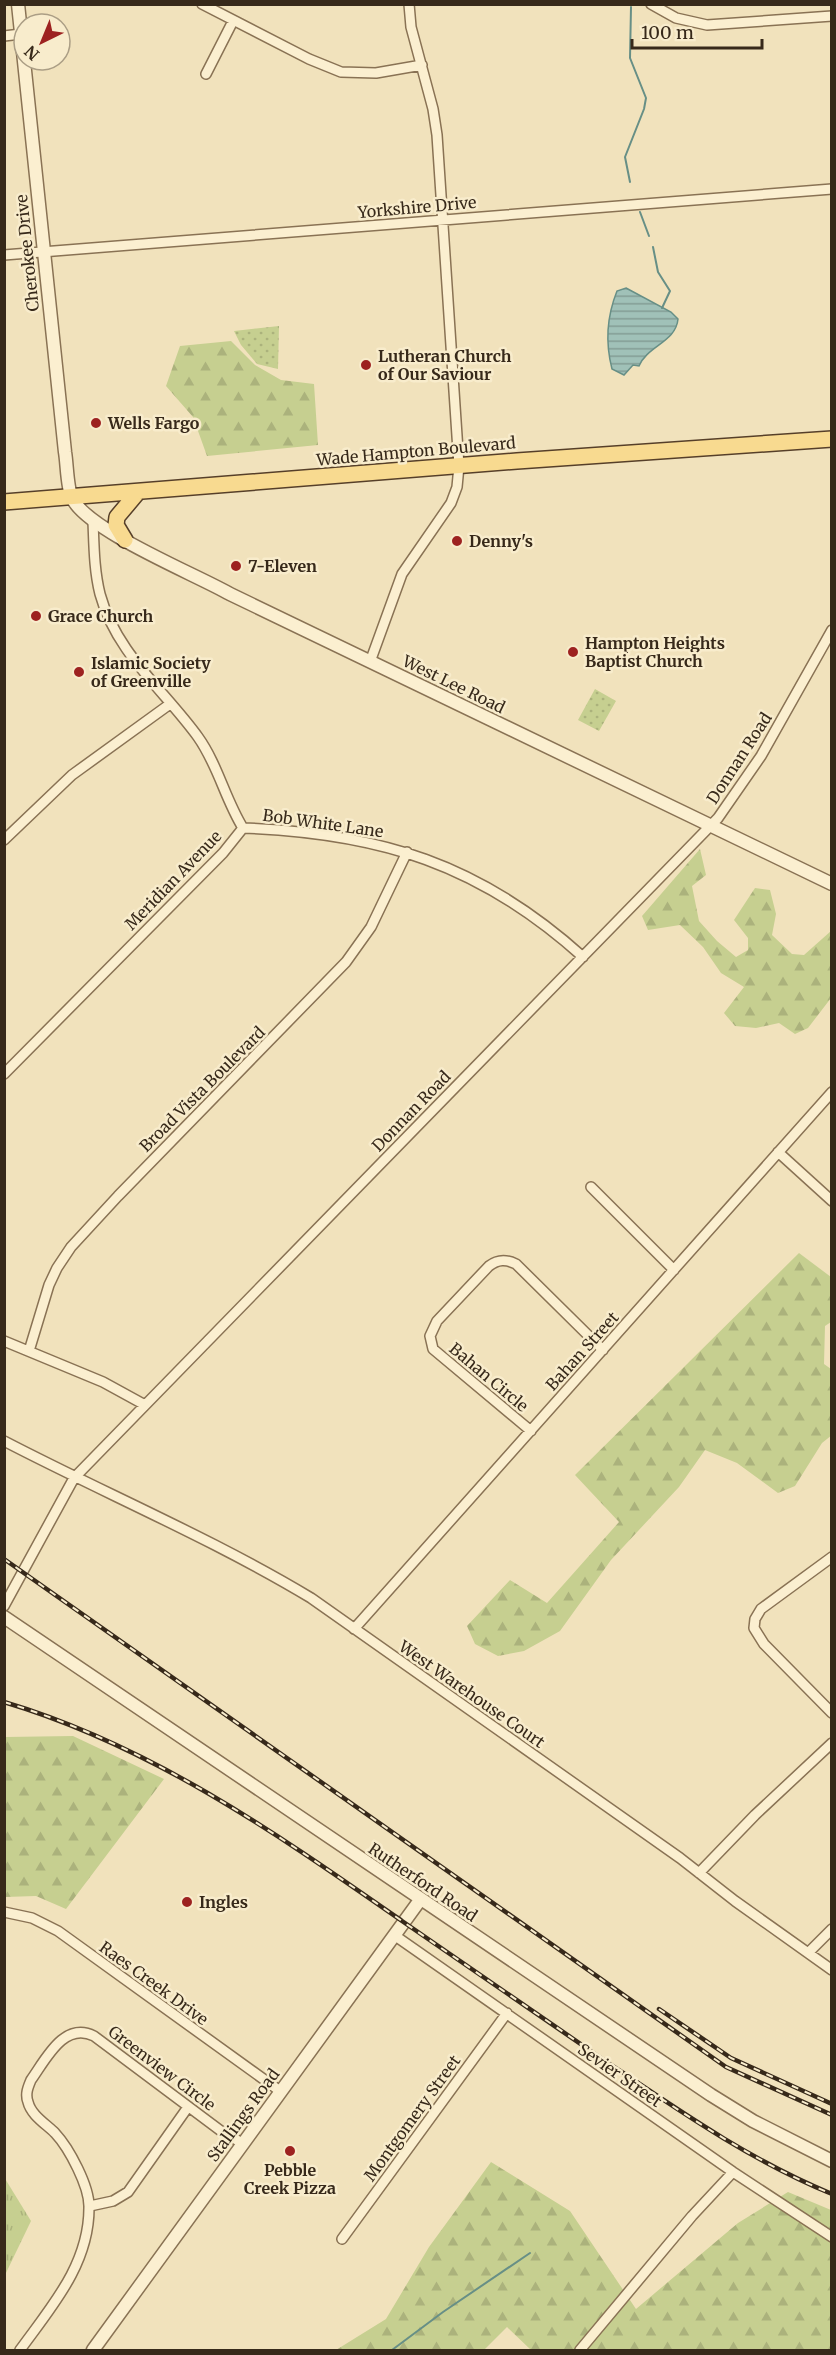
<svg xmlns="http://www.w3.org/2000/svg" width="836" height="2355" font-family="Merriweather,serif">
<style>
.grass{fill:url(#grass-tufts)}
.forest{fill:url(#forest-firs)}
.park{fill:url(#park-dots)}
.water{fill:url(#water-rules);stroke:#678f86;stroke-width:1.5}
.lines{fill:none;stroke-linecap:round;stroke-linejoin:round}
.stream{stroke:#678f86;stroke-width:2}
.minor-casing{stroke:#897254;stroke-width:12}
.tertiary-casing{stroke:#897254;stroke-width:15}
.primary-casing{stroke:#563f29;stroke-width:18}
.minor{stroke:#fbefd0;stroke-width:9}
.tertiary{stroke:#fbefd0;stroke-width:12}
.primary{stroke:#f8da90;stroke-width:15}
.rail-casing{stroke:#37291a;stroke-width:4.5}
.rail{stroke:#f8eccc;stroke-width:2;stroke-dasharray:7;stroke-linecap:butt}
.poi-dot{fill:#9d2220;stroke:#f8eccc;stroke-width:2}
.labels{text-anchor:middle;stroke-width:5;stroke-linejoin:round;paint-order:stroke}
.street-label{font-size:16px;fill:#37291a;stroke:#f8eccc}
.poi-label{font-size:16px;font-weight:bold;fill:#37291a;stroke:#f8eccc;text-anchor:start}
</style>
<defs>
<pattern id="grass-tufts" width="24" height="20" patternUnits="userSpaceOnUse" patternTransform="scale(1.5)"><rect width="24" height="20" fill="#c6cf90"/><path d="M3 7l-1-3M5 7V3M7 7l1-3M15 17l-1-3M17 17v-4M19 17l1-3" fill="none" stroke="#abb27c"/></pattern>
<pattern id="forest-firs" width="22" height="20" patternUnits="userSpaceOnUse" patternTransform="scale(1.5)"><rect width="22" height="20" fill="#c6cf90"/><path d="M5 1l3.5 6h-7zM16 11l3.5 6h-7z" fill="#abb27c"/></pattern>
<pattern id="park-dots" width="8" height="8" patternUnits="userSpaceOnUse" patternTransform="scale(1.5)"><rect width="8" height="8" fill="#c6cf90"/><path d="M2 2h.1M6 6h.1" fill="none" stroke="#abb27c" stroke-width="1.8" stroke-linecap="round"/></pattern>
<pattern id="water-rules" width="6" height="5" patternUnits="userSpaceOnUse" patternTransform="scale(1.5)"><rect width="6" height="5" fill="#a0c1b8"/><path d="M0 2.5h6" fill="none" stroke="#839d95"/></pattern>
</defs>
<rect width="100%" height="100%" fill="#f1e2bc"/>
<path class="grass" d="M4 2177 31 2221 5 2275H4Z"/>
<path class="forest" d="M231 341 255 365 281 380 314 384 318 445 207 456 193 417 166 386 180 346Z
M700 849 706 875 692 886 699 921 717 941 736 957 748 950V938L734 920 755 888 770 890 776 914 772 935 792 954 804 955 831 931V998L808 1028 795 1034 779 1023 756 1028 735 1026 724 1013 744 987 721 973 703 947 680 925 648 930 642 916Z
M799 1253 831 1277V1322L825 1326 824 1364 831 1369 832 1435 822 1443 795 1486 778 1493 737 1463 705 1450 679 1487 611 1560 560 1631 524 1651 498 1656 475 1644 467 1626 510 1580 547 1603 619 1522 575 1475Z
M73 1736 164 1779 66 1909 36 1896 5 1897V1737Z
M491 2162 570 2211 636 2309 738 2223 788 2192 831 2210V2350H531L507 2327 484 2350H336L386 2319 429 2247Z"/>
<path class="park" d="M279 326 278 369 257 364 241 345 234 331Z
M595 689 616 701 599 731 578 720Z"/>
<path class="water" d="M626 288 671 312 678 319C676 342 647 346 639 366L633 365 624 375 612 369C605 342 607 316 617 291Z"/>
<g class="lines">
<path class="stream" d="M630 182 625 157 644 109 646 98 630 58 631 7
M640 212 649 236
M653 247 658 272 670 291 662 308
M392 2350 443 2312 530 2253"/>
<g class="minor-casing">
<path id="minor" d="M202 4 309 59 341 72 376 73 422 65
M651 4 676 18 707 25 832 16
M4 36 21 34
M206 74 233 21
M4 255 832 189
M93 521C94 545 94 570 100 594 116 653 164 690 198 737 218 765 225 799 243 828
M370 662 402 574 451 503 457 487 459 466 437 135 433 109 411 27 409 4
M243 828C380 833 480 864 583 957
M4 840 72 775 170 704
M4 1074 223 853 243 828
M778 1152 832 1201
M591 1187 674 1270
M4 1341 103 1382 145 1405
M29 1351 49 1285 57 1268 71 1247 118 1196 346 962 371 927 407 852
M531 1431 433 1349 430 1336 437 1321 489 1266C498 1259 506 1259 516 1264L603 1350
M4 1441C106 1494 213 1539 311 1598L680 1858 735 1901 832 1970
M832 1557 761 1609 755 1619 754 1628 764 1644 832 1713
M4 1606 74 1478 718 818 761 756 832 630
M354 1629 832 1092
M699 1873 755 1815 832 1743
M4 1912 32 1918 58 1931 280 2091
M394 1935 733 2172 832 2237
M808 1953 832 1929
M90 2206 113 2201 128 2192 188 2107
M342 2239 507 2013
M20 2350C51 2307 89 2265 89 2208 90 2187 69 2148 55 2133 46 2124 31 2115 28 2102 25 2094 28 2087 31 2080 46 2059 64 2021 94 2036L221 2131 242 2143
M580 2350 692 2216 733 2172"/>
</g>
<g class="tertiary-casing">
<path id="tertiary" d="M18 4 65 452C67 463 67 488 72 498 88 531 195 574 230 594L832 884
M4 1617 711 2095 753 2121 832 2161
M93 2350 420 1900"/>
</g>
<g class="primary-casing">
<path id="primary" d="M4 502 517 461 832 439
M125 540 116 525 117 517 138 492"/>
</g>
<use href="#minor" class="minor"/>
<use href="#tertiary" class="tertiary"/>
<use href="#primary" class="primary"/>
<g class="rail-casing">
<path id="rail" d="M4 1559 726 2067 832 2115
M4 1702C152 1746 277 1834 402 1921 467 1966 533 2011 598 2056 674 2107 747 2159 832 2194
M659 2009 731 2058 832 2104"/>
</g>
<use href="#rail" class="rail"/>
</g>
<g class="poi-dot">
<circle cx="366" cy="365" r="6"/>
<circle cx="96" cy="423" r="6"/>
<circle cx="457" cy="541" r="6"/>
<circle cx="236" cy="566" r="6"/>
<circle cx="36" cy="616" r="6"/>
<circle cx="573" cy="652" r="6"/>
<circle cx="79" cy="672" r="6"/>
<circle cx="187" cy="1902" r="6"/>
<circle cx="290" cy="2151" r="6"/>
</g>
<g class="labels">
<g class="street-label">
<text transform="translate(417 207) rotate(-5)" y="6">Yorkshire Drive</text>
<text transform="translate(27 253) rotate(-96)" y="6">Cherokee Drive</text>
<text transform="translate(416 451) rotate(-5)" y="6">Wade Hampton Boulevard</text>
<text transform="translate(454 684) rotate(26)" y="6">West Lee Road</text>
<text transform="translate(739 758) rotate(-57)" y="6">Donnan Road</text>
<text transform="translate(323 823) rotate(8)" y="6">Bob White Lane</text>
<text transform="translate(173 880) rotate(-46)" y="6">Meridian Avenue</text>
<text transform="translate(202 1089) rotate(-45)" y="6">Broad Vista Boulevard</text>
<text transform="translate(411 1111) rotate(-46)" y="6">Donnan Road</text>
<text transform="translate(582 1351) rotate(-48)" y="6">Bahan Street</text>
<text transform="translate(489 1377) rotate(40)" y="6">Bahan Circle</text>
<text transform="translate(472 1694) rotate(35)" y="6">West Warehouse Court</text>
<text transform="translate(423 1882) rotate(34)" y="6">Rutherford Road</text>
<text transform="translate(154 1983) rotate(36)" y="6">Raes Creek Drive</text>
<text transform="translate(162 2068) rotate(37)" y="6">Greenview Circle</text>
<text transform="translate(620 2075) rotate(35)" y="6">Sevier Street</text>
<text transform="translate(243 2115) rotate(-54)" y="6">Stallings Road</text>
<text transform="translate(412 2118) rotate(-54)" y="6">Montgomery Street</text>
</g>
<g class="poi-label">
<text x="378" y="362">Lutheran Church<tspan x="378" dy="18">of Our Saviour</tspan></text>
<text x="108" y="429">Wells Fargo</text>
<text x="469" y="547">Denny's</text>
<text x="248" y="572">7-Eleven</text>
<text x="48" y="622">Grace Church</text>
<text x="585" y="649">Hampton Heights<tspan x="585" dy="18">Baptist Church</tspan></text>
<text x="91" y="669">Islamic Society<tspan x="91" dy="18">of Greenville</tspan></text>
<text x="199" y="1908">Ingles</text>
<text x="290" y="2176" text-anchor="middle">Pebble<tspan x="290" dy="18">Creek Pizza</tspan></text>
</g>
</g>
<rect width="836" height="2355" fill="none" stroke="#37291a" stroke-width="12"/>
<g transform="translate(42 42) rotate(223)"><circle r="28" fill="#f8eccc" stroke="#ab9e85" stroke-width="1.5"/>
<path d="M0-4.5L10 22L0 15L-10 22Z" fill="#9d2220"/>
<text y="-9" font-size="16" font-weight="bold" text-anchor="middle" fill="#37291a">N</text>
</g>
<path d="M632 39v9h130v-9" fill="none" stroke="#37291a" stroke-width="3"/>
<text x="641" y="39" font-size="18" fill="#37291a" stroke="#f8eccc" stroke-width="4.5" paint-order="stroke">100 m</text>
</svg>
